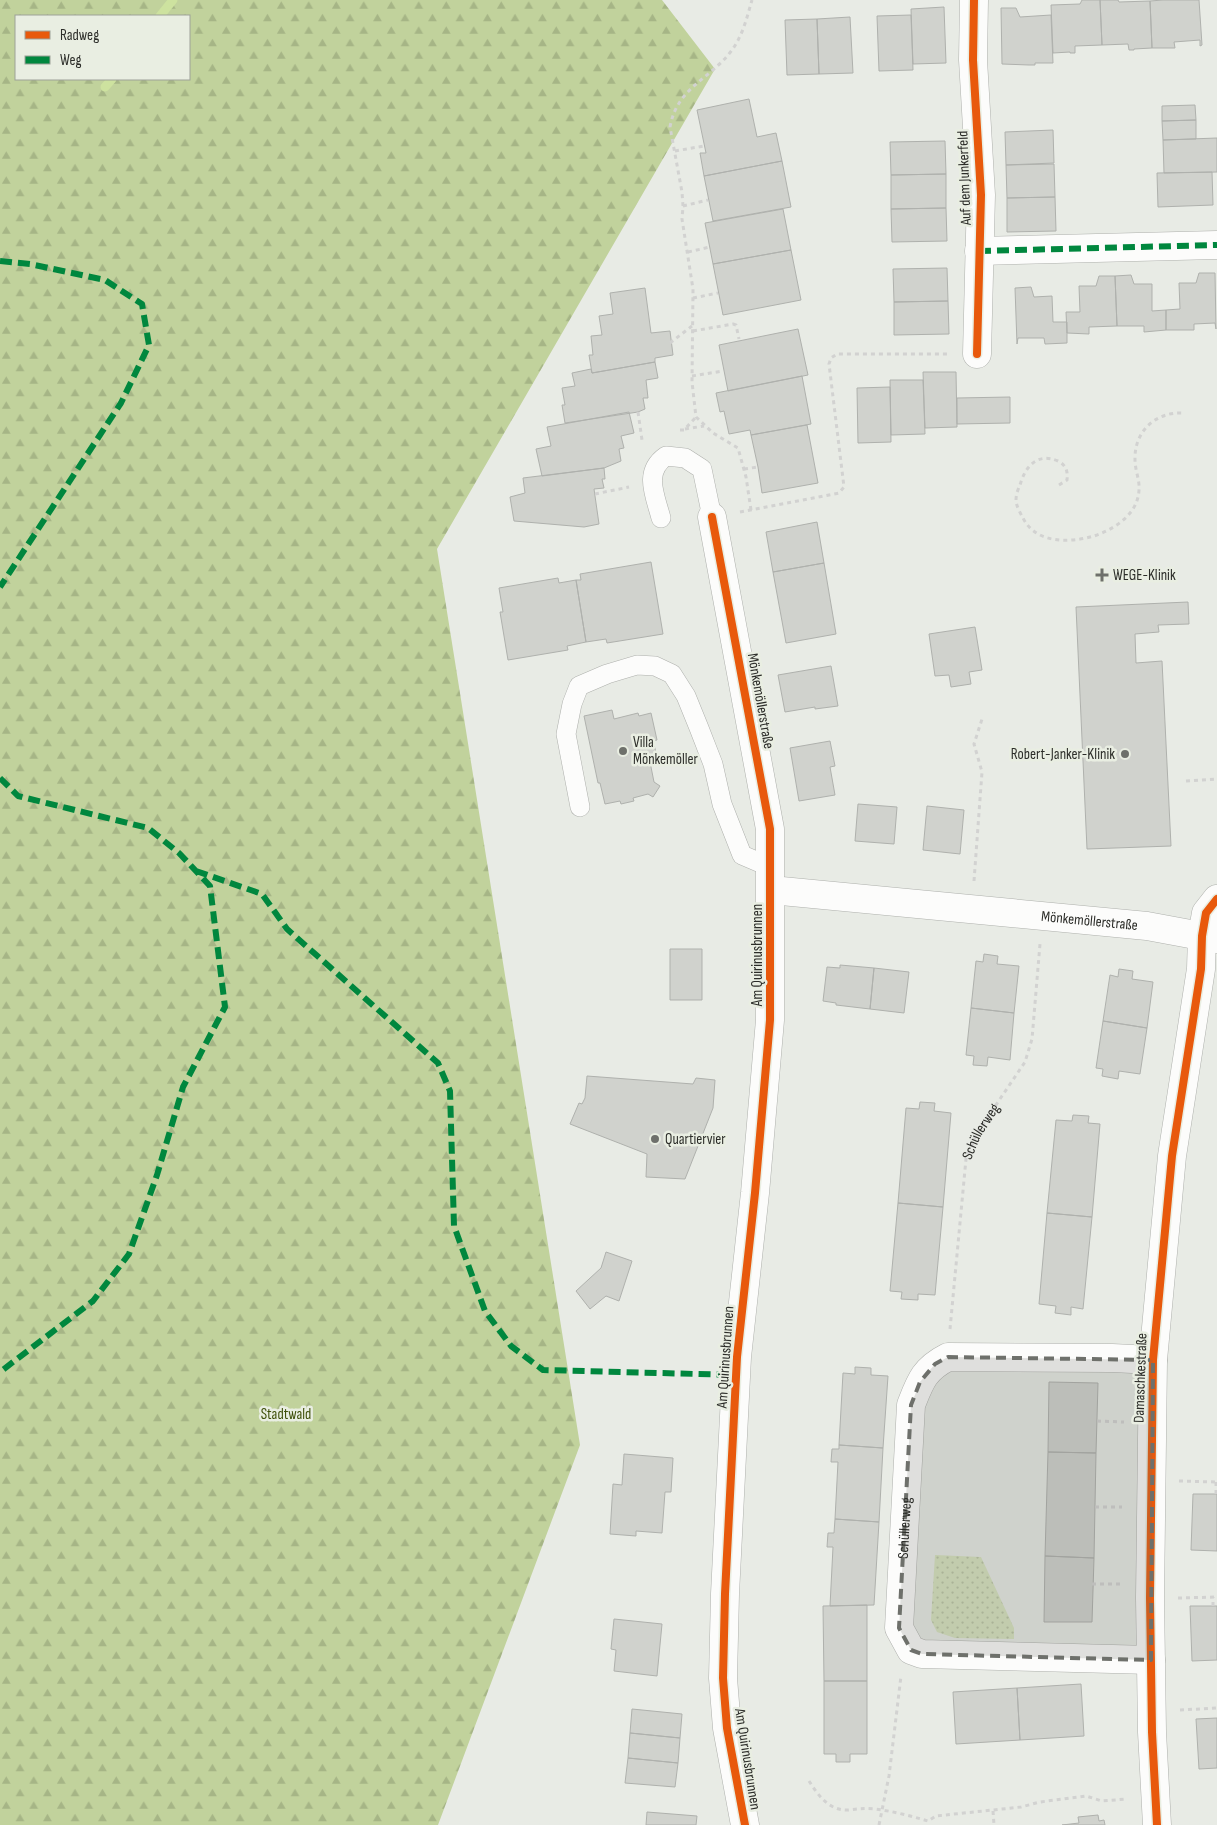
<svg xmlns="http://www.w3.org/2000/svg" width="1217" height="1825" font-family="'Sofia Sans Condensed',sans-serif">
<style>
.grass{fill:url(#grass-dots)}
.forest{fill:url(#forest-firs);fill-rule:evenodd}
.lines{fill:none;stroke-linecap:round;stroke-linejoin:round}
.stream{stroke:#cde29f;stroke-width:9}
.building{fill:#d0d2cd;stroke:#afb1ad}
.service-casing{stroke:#aeb0ac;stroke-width:20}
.minor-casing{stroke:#aeb0ac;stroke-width:29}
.path{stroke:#d2d2d1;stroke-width:3;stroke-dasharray:4 4;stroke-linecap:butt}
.service{stroke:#fcfcfb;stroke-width:19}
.minor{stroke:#fcfcfb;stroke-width:28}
.quiet{stroke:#00873e;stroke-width:6;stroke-dasharray:12 6;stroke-linecap:butt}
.cycleway-casing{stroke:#e9eee2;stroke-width:11}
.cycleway{stroke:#e8590c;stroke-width:8}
.marked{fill:#6e706b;fill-opacity:0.2;stroke:#6e706b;stroke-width:4;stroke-dasharray:10 6;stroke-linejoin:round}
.poi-dot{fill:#6e706b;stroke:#e9eee2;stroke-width:2}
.labels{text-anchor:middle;stroke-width:5;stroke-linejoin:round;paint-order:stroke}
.street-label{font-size:15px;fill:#2c2d29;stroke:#e9eee2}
.poi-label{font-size:15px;fill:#2c2d29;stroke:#e9eee2;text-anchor:start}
.park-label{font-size:15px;fill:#3d4e08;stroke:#e9eee2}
</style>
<defs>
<pattern id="grass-dots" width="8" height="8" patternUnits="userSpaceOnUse" patternTransform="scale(1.25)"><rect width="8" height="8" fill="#d7e4be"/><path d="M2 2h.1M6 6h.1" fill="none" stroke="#b9c4a3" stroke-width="1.8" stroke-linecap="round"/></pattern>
<pattern id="forest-firs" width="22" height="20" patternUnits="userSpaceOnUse" patternTransform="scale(1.25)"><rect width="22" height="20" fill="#c1d29c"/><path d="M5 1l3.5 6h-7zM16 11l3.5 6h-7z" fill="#a6b586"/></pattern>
</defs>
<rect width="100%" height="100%" fill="#e8ebe5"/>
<path class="grass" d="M935 1555 981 1557 1014 1628V1639L955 1638 937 1632 931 1620Z"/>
<path class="forest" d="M0 0H662L715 69 437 549 580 1445 438 1825H0ZM16 16H189V79H16Z"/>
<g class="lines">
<path class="stream" d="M160 16 173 0
M105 87 112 79"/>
</g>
<path class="building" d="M1082 0H1100L1102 45 1075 46V53H1070V52L1053 53 1051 5 1080 4Z
M1100 0H1118L1119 2 1150 1 1152 48 1134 49V50H1129L1128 44 1102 45Z
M1163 0H1199L1202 45 1200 46V40L1174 42 1175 48H1152L1150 1Z
M944 7 946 63 913 64 911 9Z
M1001 8H1016L1020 17 1051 15 1053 63H1035V65H1029L1002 64Z
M911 15 913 70 879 71 877 16Z
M850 17 853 73 819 74 817 19Z
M817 19 819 74 787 75 785 20Z
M749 99 757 137 776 133 782 161 704 176 700 153H706L697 110Z
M1195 105 1196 120 1162 121V106Z
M1196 120V139L1163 140 1162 121Z
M1053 130 1054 163 1006 165 1005 132Z
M1217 138V172L1164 173 1163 140Z
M945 141 946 174 891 175 890 142Z
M782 161 791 207 713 221 704 176Z
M1054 164 1055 197 1007 198 1006 165Z
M1212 172 1213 205 1158 207 1157 173Z
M946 174V208L891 209V175Z
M1055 197 1056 231 1007 232V198Z
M946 208 947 241 892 242 891 209Z
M783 209 791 250 713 264 705 223Z
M791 250 801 300 723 315 713 264Z
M947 268 948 301 894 302 893 269Z
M1199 273H1215L1216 329 1215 323 1194 324V330H1166V310L1180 309 1179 283H1196Z
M1131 275 1134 284H1152V311L1166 310V330L1144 332V326H1117L1115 276Z
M1099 276H1115L1117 326 1089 327V334L1067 333 1066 312H1080L1079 286H1096Z
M1031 287 1034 297 1052 296 1053 322H1067V343L1045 344 1044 338H1018L1017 344 1015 288Z
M645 288 651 333 670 331 673 355 655 358V362L592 373 589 355H593L591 336 602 335 599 316 613 314 610 293Z
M948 301 949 334 894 335V302Z
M798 329 808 375 728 391 719 345Z
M655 362 658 378 646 380 648 398H643L645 409 638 412 565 423 562 405H565L562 388 575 386 572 373 591 369 592 373Z
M923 372H956L957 427 925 428Z
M802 376 811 424 751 435 750 430 729 434 724 411 720 412 716 393Z
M890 380H923L925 434 891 435Z
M890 387 891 442 858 443 857 388Z
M1010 397V423L957 424V398Z
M629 412 634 433 621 436 624 448 619 449 621 461 604 468 542 476 536 449 551 446 547 427Z
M807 425 818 483 762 493 758 467 751 435Z
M604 468 605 479H602L604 488 594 489 599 524 584 527 514 521 510 497 525 493 523 478Z
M817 522 824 563 773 572 766 532Z
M651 562 663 634 607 643 606 639 586 642 576 580H581L580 574Z
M824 563 836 634 786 643 773 572Z
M558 578 559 583 576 580 586 642 567 646 568 650 508 660 500 612H503L499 588Z
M1188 602 1189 624 1158 625 1159 632 1135 634 1136 663 1162 661 1171 846 1087 849 1076 607Z
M975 627 982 670 969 672 971 684 951 687 949 675 935 676 929 634Z
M831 666 838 706 815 709V707L785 712 778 675Z
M612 710 614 719 638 713 639 716 651 713 657 740 653 741 658 760 650 762 654 782 660 786 653 797 648 794 633 798 634 801 621 804 620 801 605 804 600 783H598L584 716Z
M830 741 835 766 830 767 835 795 799 801 790 748Z
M858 804 897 807 894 844 855 841Z
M927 806 964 810 960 854 923 850Z
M670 949H702V1000H670Z
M984 954 998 956 997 964 1019 966 1014 1013 971 1008 976 961 983 962Z
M840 965 874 968 870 1009 836 1005V1003L823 1001 827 967 840 968Z
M874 968 909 972 904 1013 870 1009Z
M1119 969 1133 971 1132 979 1153 982 1147 1028 1103 1021 1110 975 1118 977Z
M971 1008 1014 1013 1010 1060 988 1057 987 1066 973 1065 974 1056 966 1055Z
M1103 1021 1147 1028 1140 1074 1119 1071 1118 1079 1102 1076 1103 1069 1096 1068Z
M587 1076 693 1084 696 1078 715 1080 713 1108 685 1179 646 1177 647 1154 570 1124 579 1103 582 1104 585 1098Z
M920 1102 935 1103 934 1111 951 1113 943 1207 898 1203 906 1108 919 1109Z
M1073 1115 1089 1116 1088 1123 1100 1124 1092 1217 1047 1213 1056 1120 1072 1121Z
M898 1203 943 1207 935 1295 918 1294V1300L901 1299 902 1292 890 1291Z
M1047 1213 1092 1217 1083 1309 1071 1307V1315L1055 1313 1056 1306 1039 1304Z
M606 1252 632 1261 619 1301 606 1296 590 1309 576 1291 601 1268Z
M855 1367 871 1368V1375L888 1376 883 1448 839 1445 843 1373 855 1374Z
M1049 1382 1098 1383 1096 1453 1048 1452Z
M839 1445 883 1448 879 1522 835 1519 838 1462H831L832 1449H839Z
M1048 1452 1096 1453 1094 1558 1045 1556Z
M624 1454 673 1458 671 1492H665L662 1533 636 1531V1536L610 1534 613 1484 622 1485Z
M1193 1494H1217V1551L1191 1550Z
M835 1519 879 1522 874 1605 830 1606 833 1547H827L828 1533H834Z
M1045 1556 1094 1558 1092 1622H1044Z
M867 1605V1681H824L823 1606Z
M1190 1606H1217V1660L1192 1661Z
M614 1619 662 1624 657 1676 614 1671 616 1650 611 1649Z
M824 1681H867V1754H850V1762H836V1754H824Z
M1081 1684 1084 1736 1020 1740 1017 1688Z
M1017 1688 1020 1740 956 1744 953 1692Z
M632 1709 682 1714 680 1738 630 1733Z
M1217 1718V1768L1199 1769 1196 1719Z
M630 1733 680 1738 678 1763 628 1758Z
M628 1758 678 1763 675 1787 625 1783Z
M647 1812 697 1816 696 1825H646Z
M1098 1815 1099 1821 1104 1820 1105 1825H1062L1079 1823 1078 1817Z"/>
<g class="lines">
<g class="service-casing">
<path id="service" d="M661 518C655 495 643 472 666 456L685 458 702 469 712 517
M580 807 566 734 572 704 579 686 607 674 637 665 655 666 672 674 686 696 699 728 713 764 722 804 742 855 770 867"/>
</g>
<g class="minor-casing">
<g id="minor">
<path d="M974 0 973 60 981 195 977 354"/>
<path d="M979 251 1217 245"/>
<path d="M712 517 770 829V1020L755 1193 737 1357 725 1594 723 1678 727 1728 745 1825"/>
<path id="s2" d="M771 890 1147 926 1217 939"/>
<path id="s3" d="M1151 1660 922 1654 911 1650 899 1628 911 1405C920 1382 924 1369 948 1357L1112 1358 1153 1360"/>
<path d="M1157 1825 1152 1732 1150 1598 1153 1360 1172 1156 1201 969 1202 936 1206 913 1217 899"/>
</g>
</g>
<g class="path">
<path d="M675 151 704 146"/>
<path d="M683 206 708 200"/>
<path d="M688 252 710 247"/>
<path d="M693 298 718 293"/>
<path d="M693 331 733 324 736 325 739 339"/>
<path d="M670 343 692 326"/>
<path d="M692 376 723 371"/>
<path d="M638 412 642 440"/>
<path d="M685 429 704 426"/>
<path d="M680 430H684L696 417"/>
<path d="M744 469 758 467"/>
<path d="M1059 485 1067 480C1068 471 1066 465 1058 461 1037 452 1025 467 1020 485 1018 489 1016 495 1016 500 1016 505 1020 513 1023 518 1036 544 1069 543 1094 536 1115 529 1138 514 1139 490 1140 481 1135 470 1135 460 1134 432 1155 412 1182 413"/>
<path d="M595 494 629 487"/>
<path d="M751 510 746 477 738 448 713 433 696 417 692 382 693 289 682 219 683 206 682 192 670 127C677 87 711 79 732 50 743 35 747 17 752 0"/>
<path d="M740 512 839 493 844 487 829 364 831 358 837 354H948"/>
<path d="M1186 781 1217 779"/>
<path d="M974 881 982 772 974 744 983 716"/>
<path id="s1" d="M950 1329 966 1159 977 1133 1025 1062 1032 1039 1040 944"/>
<path d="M1097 1421 1124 1422"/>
<path d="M1179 1481 1217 1482"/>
<path d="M1216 1482V1494"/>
<path d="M1095 1507H1122"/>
<path d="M1092 1584H1122"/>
<path d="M1178 1598 1217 1597"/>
<path d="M1213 1606V1597"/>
<path d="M1180 1710 1217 1708"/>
<path d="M809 1781C818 1795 829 1811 848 1810 857 1809 865 1808 875 1809 892 1811 911 1816 928 1821L936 1816 1021 1807 1040 1802 1086 1796 1102 1801 1127 1799"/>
<path d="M993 1811 994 1825"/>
<path d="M879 1825 889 1776 901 1676"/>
</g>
<use href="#service" class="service"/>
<use href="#minor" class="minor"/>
<path class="quiet" d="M979 251 1217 245
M0 261 30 264 105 280 142 304 149 345 121 403 0 587
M0 778 18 796 148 828 179 853 210 886 225 1007 183 1087 157 1175 129 1254 93 1301 0 1372
M196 871 262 894 287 929 438 1063 450 1091 454 1226 485 1311 511 1346 543 1370 736 1375"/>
<g class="cycleway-casing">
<path id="cycleway" d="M974 0 973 60 981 195 977 354
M712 517 770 829V1020L755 1193 737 1357 725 1594 723 1678 727 1728 745 1825
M1157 1825 1152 1732 1150 1598 1153 1360 1172 1156 1201 969 1202 936 1206 913 1217 899"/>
</g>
<use href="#cycleway" class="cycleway"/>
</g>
<path class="marked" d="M948 1357 1153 1360 1151 1660 922 1654 911 1650 899 1628 911 1405 920 1382 935 1364Z"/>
<g class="poi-dot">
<path d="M1099.5 567.5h5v5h5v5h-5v5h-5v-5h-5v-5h5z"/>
<circle cx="623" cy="751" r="5"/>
<circle cx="1125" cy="754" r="5"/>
<circle cx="655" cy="1139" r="5"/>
</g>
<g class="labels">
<g class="street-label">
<text transform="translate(964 178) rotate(-92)" y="5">Auf dem Junkerfeld</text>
<text transform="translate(761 701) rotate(80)" y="5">Mönkemöllerstraße</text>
<text dy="5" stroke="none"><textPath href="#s2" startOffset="320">Mönkemöllerstraße</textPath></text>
<text transform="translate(757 955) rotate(-90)" y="5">Am Quirinusbrunnen</text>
<text dy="5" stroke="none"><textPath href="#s1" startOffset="202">Schüllerweg</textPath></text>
<text transform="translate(725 1357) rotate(-86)" y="5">Am Quirinusbrunnen</text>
<text transform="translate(1140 1378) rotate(-88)" y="5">Damaschkestraße</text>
<text dy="5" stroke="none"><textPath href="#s3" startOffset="366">Schüllerweg</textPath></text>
<text transform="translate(748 1759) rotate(81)" y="5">Am Quirinusbrunnen</text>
</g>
<g class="poi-label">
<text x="1113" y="580">WEGE-Klinik</text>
<text x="633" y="747">Villa<tspan x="633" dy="17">Mönkemöller</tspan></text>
<text x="1115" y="759" text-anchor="end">Robert-Janker-Klinik</text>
<text x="665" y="1144">Quartiervier</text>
</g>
<g class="park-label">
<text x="286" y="1419">Stadtwald</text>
</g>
</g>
<rect x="15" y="15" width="175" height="65" fill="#e9eee2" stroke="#9da198"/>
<rect x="25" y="31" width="25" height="8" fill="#e8590c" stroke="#9da198"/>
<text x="60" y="40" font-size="15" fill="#2c2d29">Radweg</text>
<rect x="25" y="56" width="25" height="8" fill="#00873e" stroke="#9da198"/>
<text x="60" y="65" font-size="15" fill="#2c2d29">Weg</text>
</svg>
